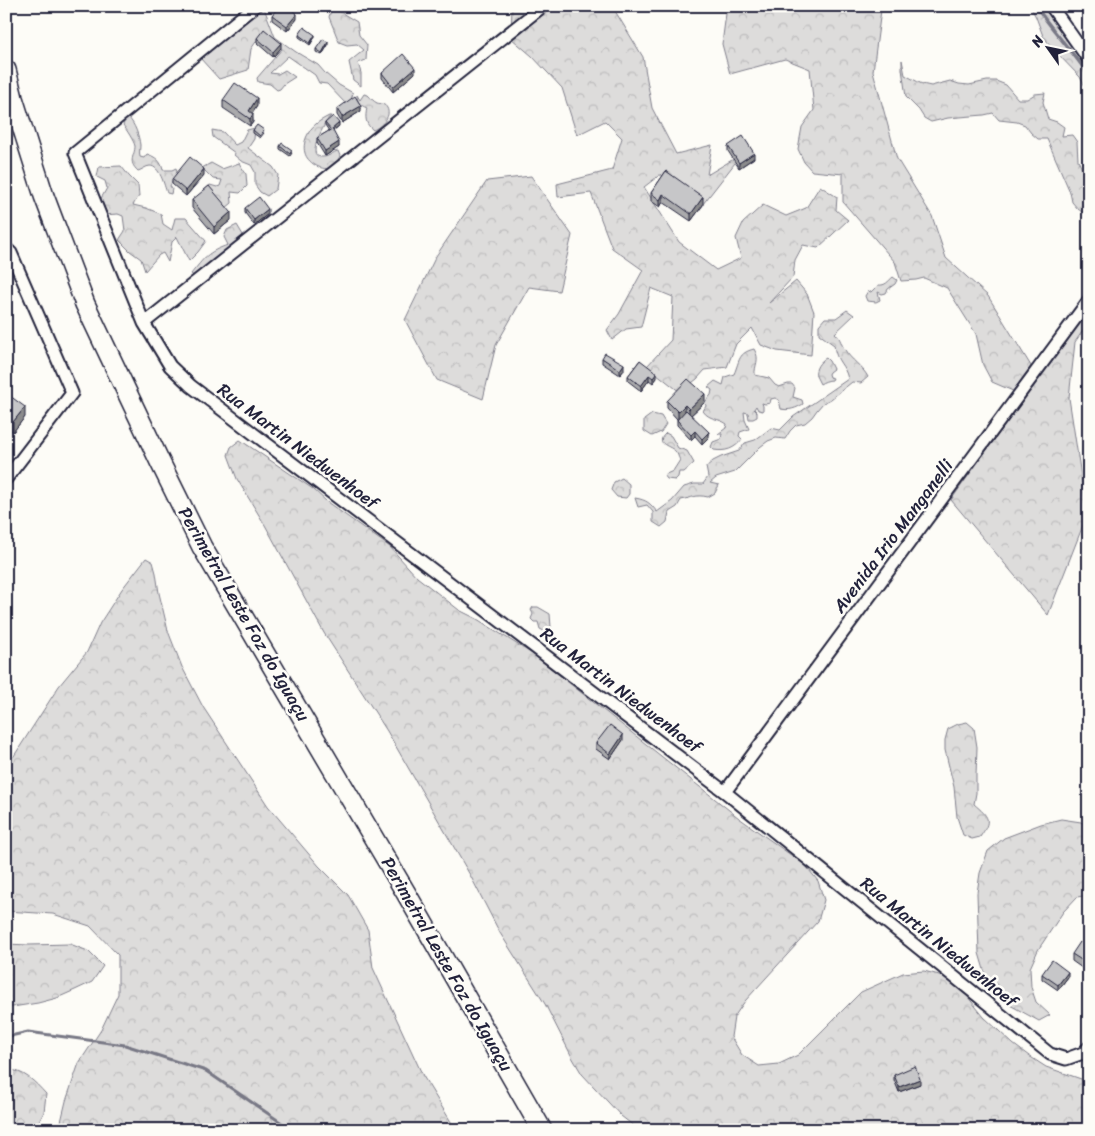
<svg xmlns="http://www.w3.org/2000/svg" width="1095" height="1136" font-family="Sriracha,sans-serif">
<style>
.forest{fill:url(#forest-crowns);stroke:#807f8b}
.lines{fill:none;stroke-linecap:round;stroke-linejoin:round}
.stream{stroke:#787885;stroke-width:3}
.minor-casing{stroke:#22223b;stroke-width:15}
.trunk-casing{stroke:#22223b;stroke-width:22}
.minor{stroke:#fdfcf7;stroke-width:11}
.trunk{stroke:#fdfcf7;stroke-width:19}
.wall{fill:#aaaaac;stroke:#22223b}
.shaded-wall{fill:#8b8b8c;stroke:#22223b}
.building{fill:#c6c6c8;stroke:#22223b}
.labels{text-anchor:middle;stroke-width:5;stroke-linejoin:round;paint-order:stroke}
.street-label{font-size:18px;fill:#22223b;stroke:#fdfcf7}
</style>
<defs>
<pattern id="forest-crowns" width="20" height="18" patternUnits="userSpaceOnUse" patternTransform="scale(1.25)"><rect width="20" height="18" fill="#dddcdb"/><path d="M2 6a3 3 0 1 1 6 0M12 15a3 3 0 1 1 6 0" fill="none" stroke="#bdbcbd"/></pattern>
</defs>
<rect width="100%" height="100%" fill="#fdfcf7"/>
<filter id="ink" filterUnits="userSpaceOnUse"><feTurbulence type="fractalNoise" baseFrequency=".02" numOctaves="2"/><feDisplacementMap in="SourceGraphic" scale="10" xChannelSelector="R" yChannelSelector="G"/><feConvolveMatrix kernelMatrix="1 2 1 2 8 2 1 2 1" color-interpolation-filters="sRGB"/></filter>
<g filter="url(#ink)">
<path class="forest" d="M512 6H612L643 57 652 108 676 154 712 145 707 175 742 154 692 218 661 174 644 187 679 242 716 270 741 258 736 238 743 223 763 205 786 216 806 208 820 186 837 197 836 210 848 220 818 248 803 245 795 260 793 277 769 303 796 281 807 294 814 312 811 355 777 351 761 345 752 328 736 344 727 367 705 370 697 379 680 392 647 366 671 340 673 297 651 288 641 327 626 329 612 340 607 330 619 314 643 270 612 248 591 193 558 197 557 184 612 170 622 138 605 121 577 135 562 88 532 56 511 38Z
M727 6H880L881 10 873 71 897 159 932 216 946 258 988 296 1031 366 1013 391 992 382 983 365 976 334 947 288 924 278 916 280 901 281 895 262 843 202V174L812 171 804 162 798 149 802 127 814 110 810 69 785 59 730 74 722 44Z
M1030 6H1042L1089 65V94L1080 77 1054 50 1043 36 1036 17Z
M332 7 357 22 359 35 367 45 366 60 358 63 361 73V86L353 80 349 62 364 50 357 44 347 45 339 42 329 17Z
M264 8 275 37 296 52 318 65 325 73 339 85 353 93 351 100 346 104 327 84 319 83 315 75 288 56 270 73 278 74 285 70 295 77 284 84 280 89 277 90 270 84 258 82 257 78 282 49 262 33 251 49 248 70 219 79 200 58Z
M902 60 905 75 922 84 931 86 950 81 959 84 969 85 987 81H996L1006 85 1018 99H1027L1035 94 1045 93 1043 102 1048 119 1057 122 1064 127 1062 136 1072 135 1077 142 1078 160 1082 169 1089 175C1089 190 1089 204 1089 219L1086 215 1078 209 1072 202 1070 192 1047 139H1038L1031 133 1025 125 1017 122 999 120 993 113 984 115 948 118 931 122 924 118 919 110 906 97 902 69Z
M364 94 368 95C371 98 373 101 377 103 381 104 385 104 387 108 392 117 380 127 373 130 365 124 365 117 367 108 360 105 357 102 357 95L360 100Z
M329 116H331L324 124V126C321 132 306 158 323 157 329 157 333 152 338 151L340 156C338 160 335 166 330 168 321 171 307 162 305 153 303 147 305 139 308 134 312 125 321 120 329 116Z
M128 117C135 124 139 136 140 145 140 149 139 153 140 157L144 158 147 154C156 157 161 161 163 170H172L176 168 177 172 170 186 172 189 171 194 167 193C164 185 160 166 150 166 146 166 142 170 138 171 127 161 135 156 135 146 134 141 126 129 123 125L125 120Z
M255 128 254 139 248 148 273 167 278 175 276 189 267 196 260 192 255 185V172L251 165 241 161 234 155 235 153 213 137 212 130 223 132 235 145 241 142 247 130Z
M211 163 222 169 239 163 246 174 247 186 240 193 231 192 232 203 226 208 204 190 210 185 217 187 220 186 222 180 213 179 202 168Z
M121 166 129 176 138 185 139 196 133 205 146 208 161 214 163 224 172 230 175 218H186L206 241 198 252 189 261 177 237 172 242 168 262 163 253 159 255 145 271 141 259 130 251 119 240 125 231 123 216 118 214 102 215 99 202 107 188 105 181 97 177 99 167Z
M531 176 572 235 559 291 529 287 496 345 483 399 437 380 405 320 436 256 487 181Z
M237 225 243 235 232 252 224 259 217 257 211 269 197 278 191 274C204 258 207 252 228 245L224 237 227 230Z
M893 277 897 280 895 284 888 289 886 293 882 294 878 292 880 300 876 302 867 301 865 296 868 291 871 292 878 285C886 286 888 281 893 277Z
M1089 307V322L1075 342 1069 398 1087 515 1048 615 951 500Z
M847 310 854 315 835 333C842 340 840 343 845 350 851 360 862 366 868 377L861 383 852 382 831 399 823 403 817 410 812 417 805 423 796 425 790 431 785 439 776 438 768 441 760 447 735 472 716 478 710 483 719 485 715 493 708 497C695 494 693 498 681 500L677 507 669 512 667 522 661 527 653 522V512L647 505 638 507 635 498C647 500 650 503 657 512L672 501 684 487 694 484H703L708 477 706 467 713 461 721 457 739 451 745 443 755 440 771 428 780 430 793 417 848 379C845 364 836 363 834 345L819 334V325L825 318H836Z
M754 349C761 360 754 365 755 375L769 378 775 385 779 387 788 384H792L795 388 793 397 802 400 803 404C797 408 789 411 781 409L779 400 775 398 771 399 770 403 765 404 762 403 763 406V411L758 410 756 406 754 409 757 412V417L753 419H749L748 413 744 412 745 420 749 429 740 432 739 436 742 439C735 449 725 452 714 450L711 447 713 442 721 439 722 434H718L726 428 727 424C719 418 709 420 703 411L706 406 705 402 711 395 712 390 708 387 715 381 723 385 725 377 734 374C740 360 738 353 754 349Z
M826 358 829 361 833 369 829 372 828 374 829 377 833 378 832 380C828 380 823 382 820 384 819 381 817 379 816 376 814 369 820 361 826 358Z
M652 414 661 416 666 424 661 432 652 436 644 431V420Z
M666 433 671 436 678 448 687 451 694 463 684 472H679L678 477 675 480 667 479 664 475 673 471 680 460C678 457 678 454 676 452 671 445 653 445 666 433Z
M240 440 313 489 327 502 390 547 417 577 459 610 477 619 534 655 739 818 805 865 818 881 824 900 818 921 745 1001 734 1017 731 1037 742 1055 759 1066 779 1064 798 1055 861 992 903 973 924 971 943 976 959 986 984 1017 1013 1044 1029 1056 1046 1067 1084 1080 1089 1085V1130H639L621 1116 582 1074 572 1057 545 1004 500 933 470 875 387 731 324 633 265 525 237 479 228 455 231 447Z
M622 478 629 484V494L626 498 617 497 611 490 614 482Z
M146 558 153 562 156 573 159 593 168 631 182 667 203 707 268 806 319 866 348 895 368 930 373 968 423 1076 456 1130H59L66 1101 79 1063 101 1030 118 994V955L90 926 53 914 6 911V765L14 756 59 686 87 652 100 623 122 589Z
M533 607H538L550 614 551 627 549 632 544 631 540 629 538 622H534L531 619 533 614 531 610Z
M967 722 974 728 977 747 976 775V793L974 804C989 817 992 820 980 837L972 839 963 835 957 817 954 787 945 750V740L948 729 958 724Z
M1061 819 1081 822 1089 828V895L1077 897 1063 912 1038 950 1030 968 1031 987 1036 1002 1050 1015 1039 1021 1008 1004 995 990 985 973 979 953 977 893 980 873 988 851 1004 838 1041 824Z
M6 944 29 945 70 944 88 951 103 966 92 982 75 990 57 998 38 1003 6 1008Z
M6 1069C25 1071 34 1081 46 1094L44 1112 35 1130H6Z"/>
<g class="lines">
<path class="stream" d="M1036 6C1052 31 1073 51 1089 76
M6 1037 28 1032 125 1045 206 1071 292 1130"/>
<g class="minor-casing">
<path id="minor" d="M255 6 75 153 144 323 170 366 191 386 725 792 1050 1054 1066 1059 1083 1053 1089 1047
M1051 6 1089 60
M6 248 11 253 72 393 6 479
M144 323 543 6
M725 792 1089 300"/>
</g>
<g class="trunk-casing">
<path id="trunk" d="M6 70 13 98 44 196 85 304 160 462 202 547 406 893 542 1130"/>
</g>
<use href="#minor" class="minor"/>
<use href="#trunk" class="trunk"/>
</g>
<path class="wall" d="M272 15 297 19 287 31 272 20Z
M299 35 315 37 310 45 299 37Z
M257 38 281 48 273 57 257 43Z
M328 45 322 55 316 52V49Z
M382 73H415L393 92 382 78Z
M223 100 257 106 252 113 253 122 250 126 223 108Z
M337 109 361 111 342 123 337 115Z
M325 123 339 126 333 131 339 147 325 156 317 143V138L329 131 325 125Z
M253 130 264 133 260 138 253 133Z
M280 146 292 153 290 156 280 149Z
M728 146 754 158 739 168 728 151Z
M666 171 703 205 691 221 663 202 660 207 651 201V193Z
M204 175 186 196 172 184V179Z
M192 200 231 220 214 234 192 208Z
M245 208 268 214 254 225 245 213Z
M602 358 624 370 620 375 602 363Z
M640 360 657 378 653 383 649 380 641 391 628 381V376Z
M6 393 25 417 13 432 7 427Z
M667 401 705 402 691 415 709 437 702 444 695 436 691 440 677 425V419L667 408Z
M623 740 610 759 596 749V743Z
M1089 948V973L1072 961V954Z
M1042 974 1068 977 1058 990 1042 979Z
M894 1075 920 1084 899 1092 894 1080Z"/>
<path class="shaded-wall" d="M297 14V19L287 31V26Z
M315 35V37L310 45V43Z
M328 42V45L322 55V53Z
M281 43V48L273 57V52Z
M415 68V73L393 92V87Z
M257 98V106L249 119V111Z
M361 106V111L342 123V117Z
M253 114V122L250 126V119Z
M339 123V126L331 132V130Z
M339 142V147L325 156V151Z
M754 153V158L739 168V163Z
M204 169V175L186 196V191Z
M663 194V202L660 207V200Z
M703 197V205L691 221V214Z
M268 209V214L254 225V220Z
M231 212V220L214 234V227Z
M624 364V370L620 375V370Z
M657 373V378L653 383V378Z
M649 375V380L641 391V386Z
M705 394V402L689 417V409Z
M685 405V413L678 420V412Z
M25 407V417L13 432V422Z
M7 417V427L6 429V419Z
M695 431V436L691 440V435Z
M709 432V437L702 444V439Z
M623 735V740L610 759V754Z
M1068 972V977L1058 990V985Z
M920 1079V1084L899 1092V1087Z"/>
<path class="building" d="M279 6H287L297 14 287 26 272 15Z
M304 27 315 35 310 43 299 35Z
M264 29 281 43 273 52 257 38Z
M323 39 328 42 322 53 316 49Z
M403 54 415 68 393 87 382 73Z
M235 83 257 98 249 111 253 114 250 119 223 100Z
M355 96 361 106 342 117 337 109Z
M333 116 339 123 331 130 325 123Z
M257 125 264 130 260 136 253 130Z
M332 129 339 142 325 151 317 138Z
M743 136 754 153 739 163 728 146Z
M282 143 292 150 290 154 280 146Z
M190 157 204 169 186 191 172 179Z
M666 171 703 197 691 214 663 194 660 200 651 193Z
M209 186 231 212 214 227 192 200Z
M259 197 268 209 254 220 245 208Z
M605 353 624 364 620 370 602 358Z
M640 360 657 373 653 378 649 375 641 386 628 376Z
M688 379 705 394 689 409 685 405 678 412 667 401Z
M6 393 25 407 13 422 7 417 6 419Z
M686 410 709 432 702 439 695 431 691 435 677 420Z
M610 725 623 735 610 754 596 743Z
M1080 942 1089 948V965L1072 954Z
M1052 960 1068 972 1058 985 1042 974Z
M915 1066 920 1079 899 1087 894 1075Z"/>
</g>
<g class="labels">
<g class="street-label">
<text transform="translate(298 446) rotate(37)" y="6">Rua Martin Niedwenhoef</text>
<text transform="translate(893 536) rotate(-53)" y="6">Avenida Irio Manganelli</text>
<text transform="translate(244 614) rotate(60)" y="6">Perimetral Leste Foz do Iguaçu</text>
<text transform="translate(621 690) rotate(37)" y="6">Rua Martin Niedwenhoef</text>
<text transform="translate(939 942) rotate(39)" y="6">Rua Martin Niedwenhoef</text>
<text transform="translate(447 964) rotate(60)" y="6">Perimetral Leste Foz do Iguaçu</text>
</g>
</g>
<rect width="1095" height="1136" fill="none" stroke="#fdfcf7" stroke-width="25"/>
<rect x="12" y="12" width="1070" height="1111" fill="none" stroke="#22223b" stroke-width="2" filter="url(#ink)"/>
<g transform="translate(1048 48) rotate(303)" stroke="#fdfcf7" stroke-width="4" paint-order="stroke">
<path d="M0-4L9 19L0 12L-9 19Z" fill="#22223b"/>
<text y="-8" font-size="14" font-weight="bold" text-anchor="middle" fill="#22223b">N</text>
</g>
</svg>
